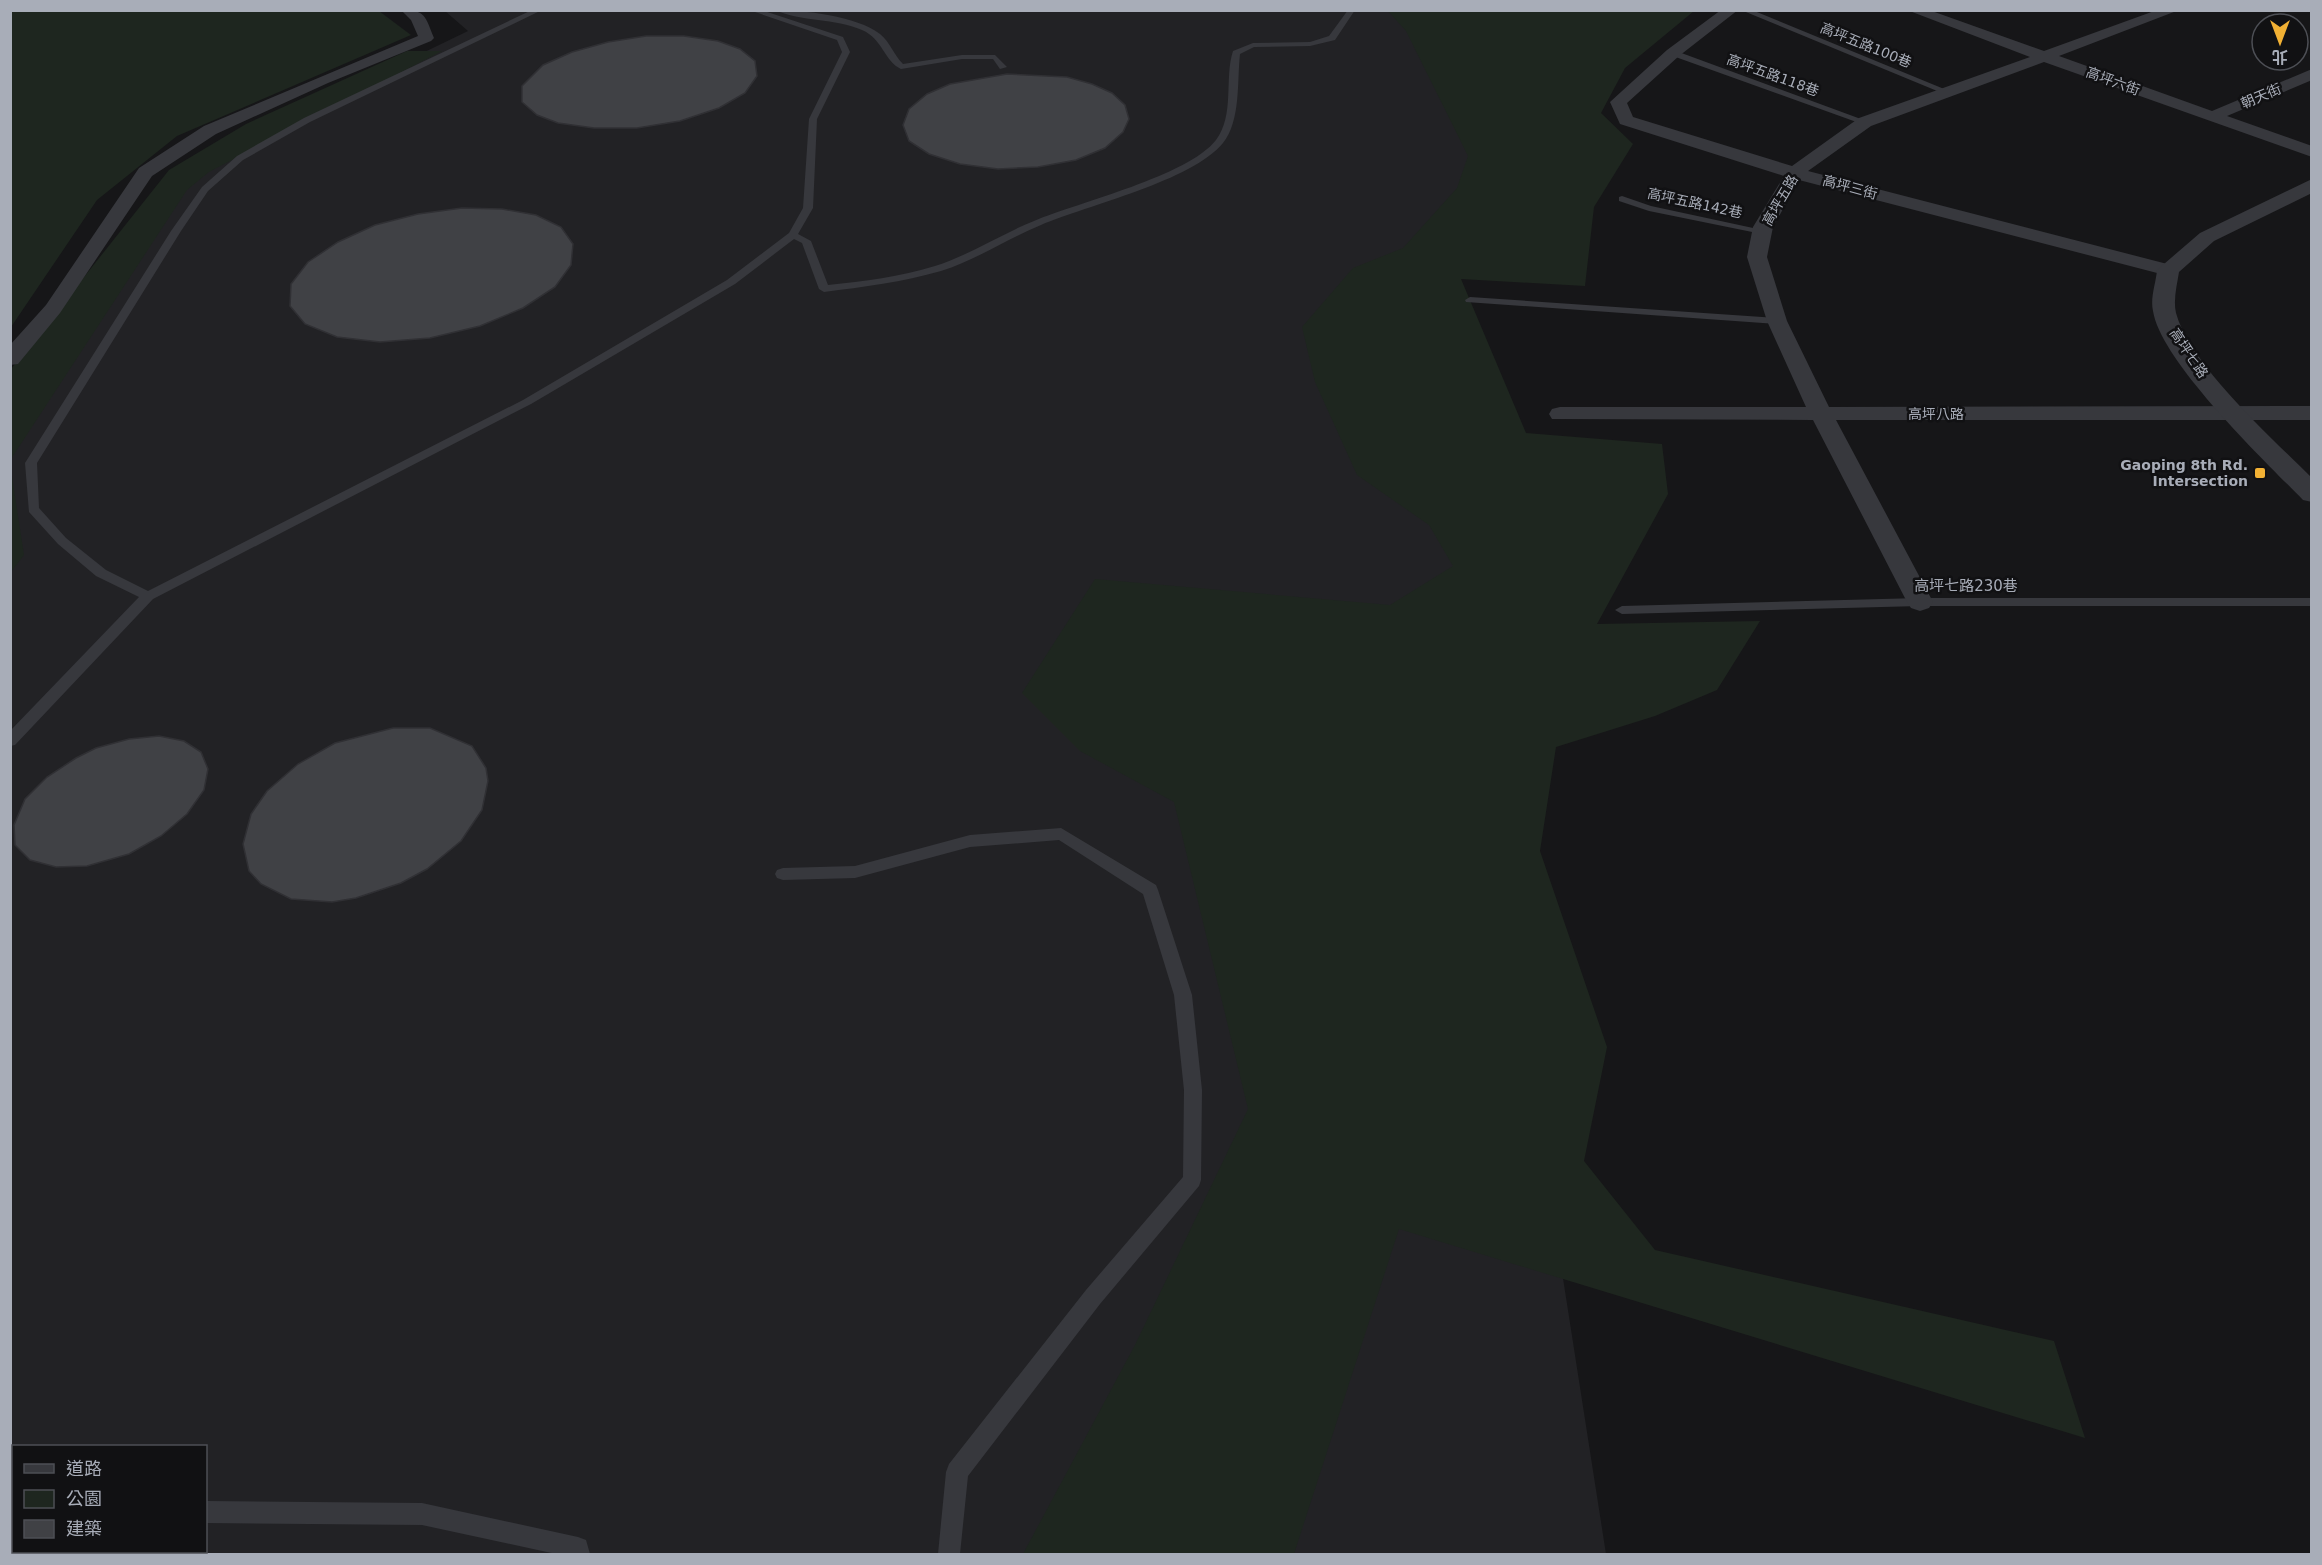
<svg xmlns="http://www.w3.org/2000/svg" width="2322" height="1565" font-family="'DejaVu Sans','Noto Sans TC',sans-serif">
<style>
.built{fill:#222225;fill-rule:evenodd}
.green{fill:#1e261f}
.building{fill:#404145;stroke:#303034;stroke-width:1.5}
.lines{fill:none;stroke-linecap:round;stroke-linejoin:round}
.service{fill:#37383d;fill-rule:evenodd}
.minor{fill:#37383d;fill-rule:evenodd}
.tertiary{fill:#37383d;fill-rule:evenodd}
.poi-dot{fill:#f2b134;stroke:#111113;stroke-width:2}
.labels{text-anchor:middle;stroke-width:5;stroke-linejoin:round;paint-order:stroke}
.far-street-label{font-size:14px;fill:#a8adb8;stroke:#111113}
.far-poi-label{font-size:14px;font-weight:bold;fill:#a8adb8;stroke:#111113;text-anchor:end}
.street-label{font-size:15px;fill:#a8adb8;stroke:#111113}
</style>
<rect width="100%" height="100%" fill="#161618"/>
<path class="built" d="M445 11H1459L1506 174 1442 264 1548 1182 1606 1554H11V400L187 167 468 31ZM14 1446H206V1552H14Z"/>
<path class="green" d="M11 10 379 11 411 35 177 136 97 200 11 327Z
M1388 11H1694L1625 68 1601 113 1633 144 1594 207 1585 286 1461 279 1526 433 1662 444 1668 494 1597 624 1760 621 1717 690 1655 716 1556 747 1540 851 1607 1047 1584 1161 1655 1250 2054 1341 2085 1438 1399 1229 1294 1554H1023L1135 1345 1248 1109 1174 802 1080 751 1022 693 1095 579 1390 605 1453 566 1429 525 1357 475 1315 382 1302 327 1353 268 1403 248 1457 188 1468 156 1406 31Z
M407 51H442L209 172 187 190 11 459V369L169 170 246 124Z
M11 470 24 555 11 572H10Z"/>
<path class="building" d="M646 36H684L718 41 740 49 755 61 757 76 745 93 719 108 680 121 637 128H594L558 123 537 115 522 102V86L543 65 572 52 608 42Z
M1007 74 1067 77 1092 84 1112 93 1125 105 1129 119 1123 132 1105 148 1076 160 1038 167 998 169 960 164 929 154 909 141 903 125 909 109 927 94 950 84Z
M462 208 502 209 536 215 561 227 573 244 571 265 555 287 523 308 480 326 430 338 380 342 337 337 305 324 290 306 291 284 308 262 338 242 375 225 418 214Z
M393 728H430L472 746 486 768 488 781 482 810 461 841 427 869 401 883 356 898 332 902 291 899 261 884 249 871 243 844 251 814 267 791 298 764 335 743Z
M159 736 184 741 201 752 208 769 204 790 187 814 161 836 129 854 87 866 56 867 30 860 15 845 14 825 25 799 47 777 76 758 96 748 129 739Z"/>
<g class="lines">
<path class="service" d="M532 10H542L310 122 243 160 208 191 181 231 37 463 39 508 66 538 106 570 148 591 523 400 727 280 789 233 803 208 809 119 842 52 837 40 749 10H761L843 37 850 52 817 119 813 208 798 234 811 241 828 285C864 281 900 277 935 266 970 255 1001 234 1034 221 1079 202 1188 176 1216 140 1235 115 1224 78 1233 51L1253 43 1310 42 1329 36 1348 10H1355L1335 40 1310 46 1254 47 1240 54C1237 81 1241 121 1223 143 1192 181 1088 205 1041 225 1007 239 976 260 941 271 903 282 863 287 824 292L819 289 802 243 794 239 735 284 531 404 153 599 15 745 10 746V731L139 597 96 576 58 544 29 512 25 463 171 231 202 187 237 156 304 118Z
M775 10C803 10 857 16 880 34 890 42 894 55 903 64L962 55H995L1007 67 1000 69 993 59H962L901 69C884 61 883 39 862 30 835 18 801 22 775 10Z
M1741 10H1752L1949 91 1942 93Z
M1670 51H1676L1869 122 1862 124 1670 55Z
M1622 196 1651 206 1767 231 1762 234 1649 211 1619 201V197Z
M1470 297 1777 318 1782 321 1777 324 1466 302 1465 300Z
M1920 598H2312V606H1920L1622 614 1615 610 1622 606Z
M1061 828 1156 885 1158 890 1192 995 1202 1090 1201 1180 1199 1186 1100 1304 968 1476 960 1554H938L946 1472 949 1464 1086 1290 1183 1177 1184 1090 1174 995 1143 894 1059 840 970 847 855 878 783 880 777 878 775 874 777 870 783 868 855 866 970 835Z
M10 1499 14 1500V1522L10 1521Z
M206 1501 422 1503 578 1537 586 1540 590 1554H556L422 1525 206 1523Z"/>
<path class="minor" d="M401 10C426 10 425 16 434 38L431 41 328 83 216 134 152 176 60 313 18 364 10 365V345L46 305 139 168 204 126 418 36 411 20Z
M1721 10H1738L1679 56 1627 103 1633 117 1792 166 1859 118 2030 57 1907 10H1929L2044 51 2157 10H2179L2059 56 2212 111 2312 69V80L2227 116 2312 146V157L2044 62 1871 126 1808 171 2175 266 2178 270 2175 274H2161L1799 180 1773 227 1767 257 1787 321 1829 407 2312 406V420H1836L1933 602 1929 608 1920 611 1911 608 1907 602 1813 420 1552 419 1549 414 1552 409 1560 407H1806L1767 321 1747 257 1753 227 1784 176 1620 124 1610 102 1667 50Z"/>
<path class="tertiary" d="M2312 179V193L2214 241 2179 272C2177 285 2173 300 2176 313 2190 365 2273 439 2312 478V502L2303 500C2265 461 2161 362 2153 311 2150 298 2156 283 2157 270L2200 233Z"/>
</g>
<rect class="poi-dot" x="2254" y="467" width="12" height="12" rx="3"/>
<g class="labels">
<g class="far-street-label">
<text transform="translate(1866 45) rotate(22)" y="5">高坪五路100巷</text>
<text transform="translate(1773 75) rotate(20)" y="5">高坪五路118巷</text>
<text transform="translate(2113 81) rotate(20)" y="5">高坪六街</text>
<text transform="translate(2261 96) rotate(-23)" y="5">朝天街</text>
<text transform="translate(1850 187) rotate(15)" y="5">高坪三街</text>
<text transform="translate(1780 200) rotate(-60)" y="5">高坪五路</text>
<text transform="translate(1695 203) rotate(12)" y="5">高坪五路142巷</text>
<text transform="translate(2189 353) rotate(56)" y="5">高坪七路</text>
<text x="1936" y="419">高坪八路</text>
</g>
<g class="far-poi-label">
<text x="2248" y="470">Gaoping 8th Rd.<tspan x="2248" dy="16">Intersection</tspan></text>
</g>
<g class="street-label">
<text x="1966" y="591">高坪七路230巷</text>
</g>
</g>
<rect width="2322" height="1565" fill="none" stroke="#a8adb8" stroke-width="24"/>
<rect x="12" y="1445" width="195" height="108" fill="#111113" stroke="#4d4f55" stroke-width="1.5"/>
<rect x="24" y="1464" width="30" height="9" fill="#37383d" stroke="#4d4f55" stroke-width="1.5"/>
<text x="66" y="1475" font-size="18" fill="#a8adb8">道路</text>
<rect x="24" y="1490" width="30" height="18" fill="#1e261f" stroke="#4d4f55" stroke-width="1.5"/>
<text x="66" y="1505" font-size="18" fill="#a8adb8">公園</text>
<rect x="24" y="1520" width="30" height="18" fill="#404145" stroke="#4d4f55" stroke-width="1.5"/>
<text x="66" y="1535" font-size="18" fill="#a8adb8">建築</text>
<g transform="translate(2280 42) rotate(180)"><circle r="28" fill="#111113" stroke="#4d4f55" stroke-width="1.5"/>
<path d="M0-4.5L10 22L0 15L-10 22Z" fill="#f2b134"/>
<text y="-9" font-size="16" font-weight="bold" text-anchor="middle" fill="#a8adb8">北</text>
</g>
</svg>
